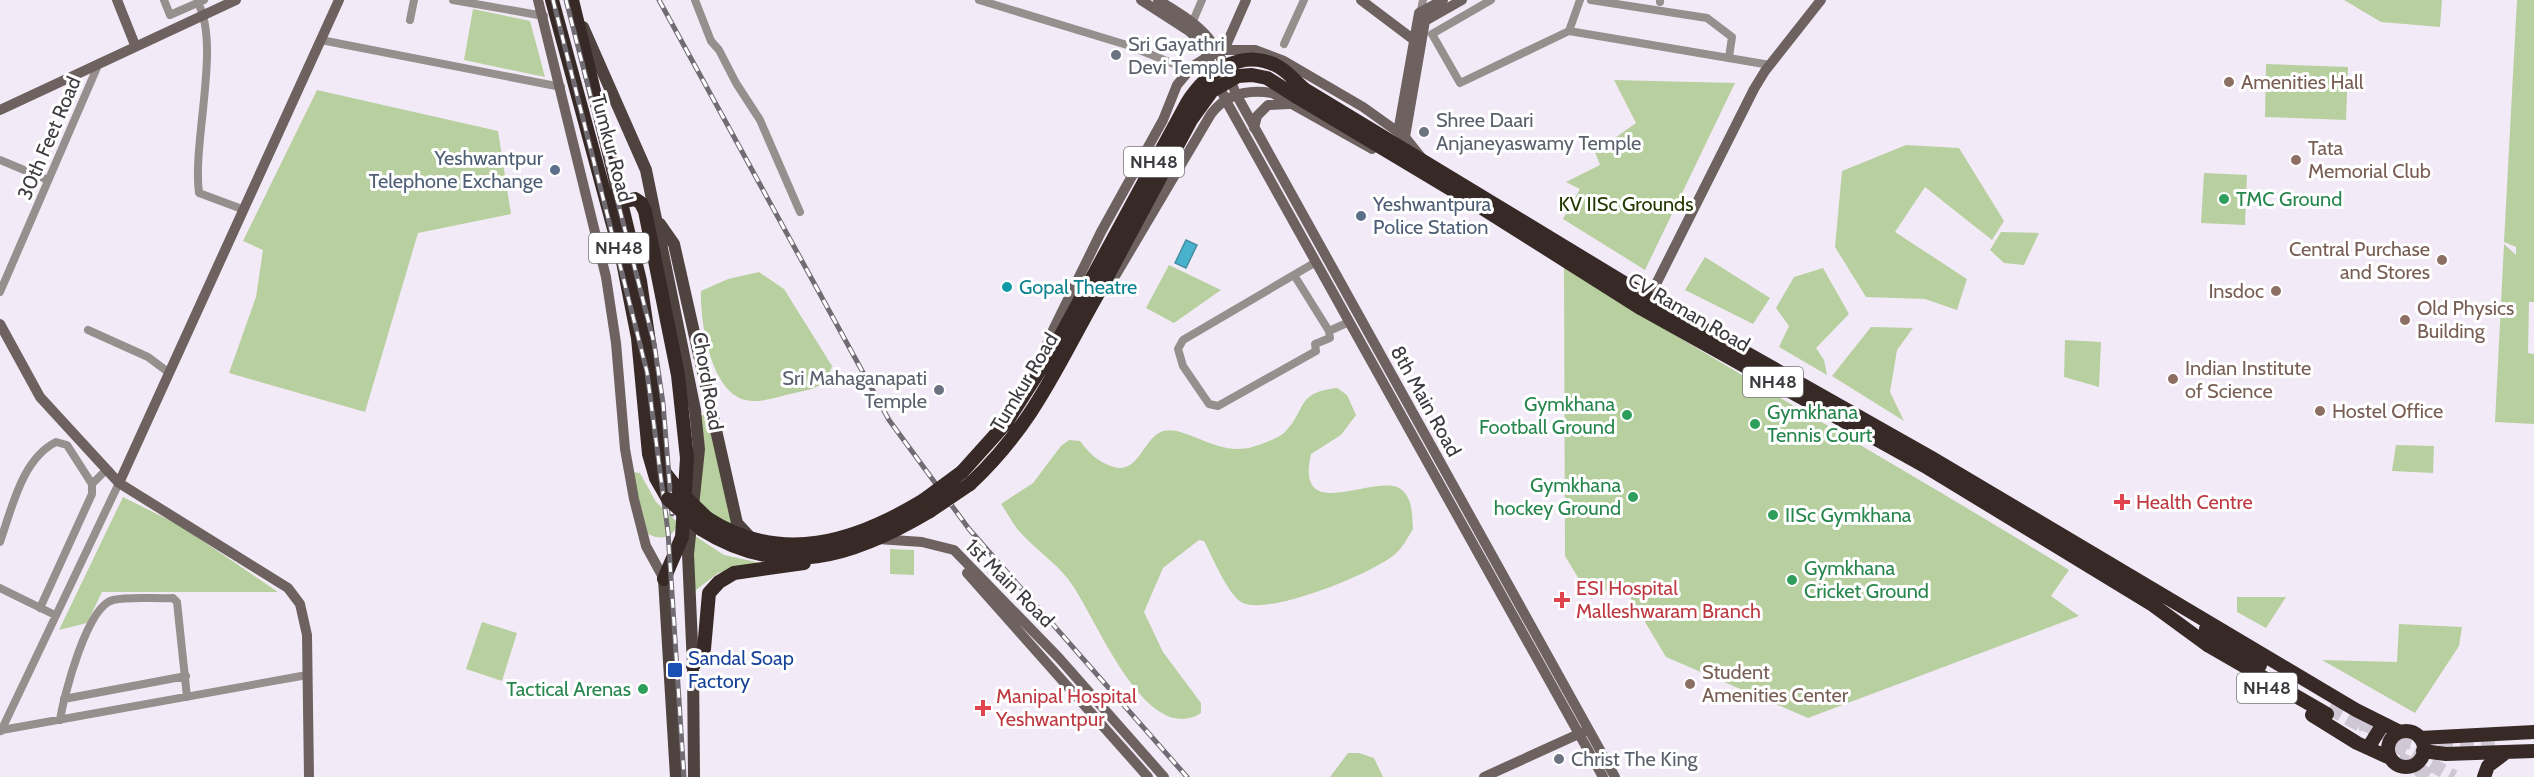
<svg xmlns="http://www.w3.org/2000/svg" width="2534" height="777" font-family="Cabin,sans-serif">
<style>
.green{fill:#b8d09f}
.water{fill:#48b2cd;stroke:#458ea3;stroke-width:1.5}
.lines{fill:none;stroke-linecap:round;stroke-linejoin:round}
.highway-tunnel{stroke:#cfc7d3;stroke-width:14;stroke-dasharray:14 7;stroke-linecap:butt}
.street{stroke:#968f8d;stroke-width:8}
.secondary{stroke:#6d625f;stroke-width:10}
.primary{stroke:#4f4340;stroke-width:12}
.highway{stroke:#372a26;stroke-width:14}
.rail-casing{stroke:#716c74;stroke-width:5}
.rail{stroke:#fff;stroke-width:3;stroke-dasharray:9;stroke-linecap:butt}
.highway-bridge{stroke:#372a26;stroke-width:14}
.worship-dot{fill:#6b7280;stroke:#fff;stroke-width:2}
.education-dot{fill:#8d6e63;stroke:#fff;stroke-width:2}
.service-dot{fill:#5c6f8a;stroke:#fff;stroke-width:2}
.leisure-dot{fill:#2e9e5b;stroke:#fff;stroke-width:2}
.culture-dot{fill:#0f9aa8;stroke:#fff;stroke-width:2}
.health-dot{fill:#e0444e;stroke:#fff;stroke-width:2}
.transit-dot{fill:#1a4fb4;stroke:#fff;stroke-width:2}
.labels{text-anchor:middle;stroke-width:6;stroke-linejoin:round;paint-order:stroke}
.shield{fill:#fff;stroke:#787679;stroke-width:1.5}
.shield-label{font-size:18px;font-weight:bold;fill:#3e3b40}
.worship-label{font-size:20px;fill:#5b616d;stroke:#fff;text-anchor:start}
.education-label{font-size:20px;fill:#785e54;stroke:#fff;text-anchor:start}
.street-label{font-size:20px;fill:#3e3b40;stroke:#fff}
.service-label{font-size:20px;fill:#4e5e75;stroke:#fff;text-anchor:end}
.leisure-label{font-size:20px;fill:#27864d;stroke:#fff;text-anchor:start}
.park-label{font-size:20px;fill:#233701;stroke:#fff}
.culture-label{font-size:20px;fill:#0d838f;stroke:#fff;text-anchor:start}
.health-label{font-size:20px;fill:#be3a42;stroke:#fff;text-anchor:start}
.transit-label{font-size:20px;fill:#164399;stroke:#fff;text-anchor:start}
</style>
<rect width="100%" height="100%" fill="#f3eaf8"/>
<path class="green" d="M2344 0H2442L2440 27 2381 22Z
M2517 0H2534V302H2529L2528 353 2534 354V424L2495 422 2504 244 2516 255V247L2504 242Z
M473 9 530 21 545 77 464 60Z
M2266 64 2348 67 2346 120 2265 117Z
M1614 80 1735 83 1645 270 1563 219 1580 189 1566 182 1600 165 1595 152 1636 123Z
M317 90 498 131 511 214 418 233 365 412 229 373 256 297 263 250 243 241Z
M1906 145 1959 148 2004 221 1992 240 1925 187 1895 232 1967 279 1957 310 1925 299 1866 297 1835 247 1842 171Z
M2204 173 2247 175 2245 225 2201 223Z
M2001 232 2039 233 2024 265 2004 263 1990 250Z
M1705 257 1770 298 1753 324 1685 290Z
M1169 265 1221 290 1174 323 1146 308Z
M1564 267C1730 371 1902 467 2069 570L2051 596 2079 616 1808 718 1666 657 1621 582 1591 599 1565 556Z
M1823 268 1849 314 1816 348 1824 360 1827 375 1779 347 1789 326 1776 308 1794 277Z
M759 272 784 289 832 366C825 388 816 388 795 393 779 396 760 404 745 400 710 391 700 320 701 291L728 279Z
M1871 327 1913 328 1897 350 1890 392 1904 421 1832 376Z
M2065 340 2101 342 2099 387 2064 377Z
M1337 388 1347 395 1356 415 1341 435 1311 454C1294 528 1379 470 1402 490 1413 499 1412 517 1413 529 1408 537 1402 549 1394 555 1371 574 1271 615 1243 603 1229 597 1212 556 1204 541L1199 540 1163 568 1144 612 1163 652 1201 703V713C1144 749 1094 611 1068 579 1054 561 1034 548 1019 531 1012 523 1007 512 1001 504L1033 483 1061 446 1069 440 1080 441C1089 453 1097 461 1111 466 1139 477 1142 438 1163 431 1186 425 1217 457 1252 447 1260 445 1279 438 1285 432 1308 408 1295 393 1337 388Z
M709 414 735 527 721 521 696 503 699 416Z
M2396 445 2434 446 2433 473 2392 471Z
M632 472 640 473 656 502 678 523C673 538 662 541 648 534Z
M123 497 179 525 278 592H102L87 623 59 630Z
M695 536 724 555 761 563 718 573 691 594Z
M890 549 914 550V575L890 574Z
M2237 597H2286L2266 628 2237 612Z
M482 622 517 633 502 681 466 669Z
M2399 624 2462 627 2459 646 2415 713 2322 660 2397 662Z
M1348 753H1359L1374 758 1383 777H1330Z"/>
<path class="water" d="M1186 240 1197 245 1186 268 1175 263Z"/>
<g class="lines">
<path class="highway-tunnel" d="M2329 708 2366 728
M2359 724H2364L2400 740 2426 746 2499 742
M2394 744 2454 777
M2381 747 2431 777"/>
<path class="street" d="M164 0 170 15 204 0
M453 0 544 16
M695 0 711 41 719 50 736 83 760 120 800 212
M979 0 1127 45 1189 70
M1491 0 1432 34 1460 83 1569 31 1770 65
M1591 0 1707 18 1732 37 1729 57
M1660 2V0
M198 3C221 45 192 143 199 193L242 209
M1420 15 1423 0
M410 20 414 0
M1193 21 1202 0
M1569 31 1580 0
M321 40 561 87
M1284 44 1304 0
M0 160 48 180
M1316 262 1183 340 1178 349 1183 366 1209 404 1218 406 1316 351 1315 344 1330 338 1329 331 1349 322
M1294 275 1329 331
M0 292 99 63
M88 330 148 357 168 372
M92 484 106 470
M0 542C12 508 22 459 56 442L67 445 92 484V494L40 608
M0 588 55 615
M64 699 186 676
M60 720C64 695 87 606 113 600 131 596 154 599 173 598L177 602 187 697
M2 730 307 675
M1 731 119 483"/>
<path class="secondary" d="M117 0 135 45
M538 0 606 277 616 343 625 449 634 499 646 546 664 579
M1141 0 1189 31 1202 43 1225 99 1603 777
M1158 0C1211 32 1213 37 1236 94L1615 777
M1361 0 1414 40
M1224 50 1246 0
M0 110 236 0
M1254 128 1257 116 1268 105 1289 104
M1398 132 1419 13 1443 0
M1405 137 1425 21 1462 0
M1111 283 1211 114C1226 94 1247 89 1272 93L1372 149
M1649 298 1754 89 1765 71 1821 0
M0 324 40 397 119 483 288 588 300 604 307 635 309 777
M1044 364 1042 355 1054 328 1101 232 1163 120 1177 85 1193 66 1209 56 1224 50H1255L1284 61 1363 107 1405 137 1421 157
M119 483 339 0
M878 539 922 542 954 550 1059 658 1164 777
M967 573 1148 777
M1484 777 1583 732"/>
<path class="primary" d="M583 27 646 170 695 410 699 449 688 554 693 666 694 777
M660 224 674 244 737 523 751 538
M664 579 676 777"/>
<path class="highway" d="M552 0 623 262 638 338 649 454 656 478 668 499
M572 0 640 281 652 363 660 460 665 473 679 491
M1304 89 1649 298 1932 458 2356 710 2400 732
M1297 97 1479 206 1642 309 1928 468 2153 605 2209 646 2327 714
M621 202 635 199 641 203 645 211 678 375 687 458 682 537 664 579
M962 472 1006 423 1054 348
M970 484C1035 423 1057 365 1100 290
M707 518C781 566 855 542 924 500
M701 529C782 580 853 557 930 511
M2206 629 2260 665
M693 666 704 649 709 593 719 582 734 573 804 563
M2312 715 2357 743 2390 758
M2388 749a18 18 0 1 1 36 0a18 18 0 1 1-36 0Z
M2420 738 2534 732
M2368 748 2383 724
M2423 751 2446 754 2534 751
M2484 777 2488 766 2504 754"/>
<g class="rail-casing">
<path id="rail" d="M553 0 647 372 668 532 684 777
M566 0 654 343 663 403 672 514
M659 0 889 420 969 529 1187 777"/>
</g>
<use href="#rail" class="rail"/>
<path class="highway-bridge" d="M1100 290 1191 120 1212 91 1238 76 1252 75 1267 78 1297 97
M1054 348 1187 103C1206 73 1242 46 1279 67 1288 72 1296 82 1304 89
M679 491 707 518
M668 499 701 529
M924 500 962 472
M930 511 970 484"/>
</g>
<g class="worship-dot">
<circle cx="1116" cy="55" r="6"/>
<circle cx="1424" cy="132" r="6"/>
<circle cx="939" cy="390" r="6"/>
<circle cx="1559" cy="759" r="6"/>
</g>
<g class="education-dot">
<circle cx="2229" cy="82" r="6"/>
<circle cx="2296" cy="160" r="6"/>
<circle cx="2442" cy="260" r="6"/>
<circle cx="2276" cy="291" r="6"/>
<circle cx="2405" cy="320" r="6"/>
<circle cx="2173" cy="379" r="6"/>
<circle cx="2320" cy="411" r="6"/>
<circle cx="1690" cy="684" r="6"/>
</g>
<g class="service-dot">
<circle cx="555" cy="170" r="6"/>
<circle cx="1361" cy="216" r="6"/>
</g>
<g class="leisure-dot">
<circle cx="2224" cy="199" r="6"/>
<circle cx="1627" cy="415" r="6"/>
<circle cx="1755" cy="424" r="6"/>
<circle cx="1633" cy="497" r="6"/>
<circle cx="1773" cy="515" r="6"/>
<circle cx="1792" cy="580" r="6"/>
<circle cx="643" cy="689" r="6"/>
</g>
<circle class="culture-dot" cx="1007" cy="287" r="6"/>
<g class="health-dot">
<path d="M2119 493h6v6h6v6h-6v6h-6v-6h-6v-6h6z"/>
<path d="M1559 591h6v6h6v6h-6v6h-6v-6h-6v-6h6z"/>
<path d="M980 699h6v6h6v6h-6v6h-6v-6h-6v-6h6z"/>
</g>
<rect class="transit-dot" x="667" y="662" width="16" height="16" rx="3"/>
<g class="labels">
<g class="shield">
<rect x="1124" y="147" width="60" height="30" rx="4.5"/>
<rect x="589" y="233" width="60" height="30" rx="4.5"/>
<rect x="1743" y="367" width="60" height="30" rx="4.5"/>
<rect x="2237" y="673" width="60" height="30" rx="4.5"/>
</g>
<g class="shield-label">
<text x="1154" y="168">NH48</text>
<text x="619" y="254">NH48</text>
<text x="1773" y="388">NH48</text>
<text x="2267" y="694">NH48</text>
</g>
<g class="worship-label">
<text x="1128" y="51">Sri Gayathri<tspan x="1128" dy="23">Devi Temple</tspan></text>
<text x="1436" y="127">Shree Daari<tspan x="1436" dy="23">Anjaneyaswamy Temple</tspan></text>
<text x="927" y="385" text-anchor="end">Sri Mahaganapati<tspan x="927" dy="23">Temple</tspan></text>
<text x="1571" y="766">Christ The King</text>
</g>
<g class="education-label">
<text x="2241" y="89">Amenities Hall</text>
<text x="2308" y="155">Tata<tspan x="2308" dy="23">Memorial Club</tspan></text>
<text x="2430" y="256" text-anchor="end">Central Purchase<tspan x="2430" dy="23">and Stores</tspan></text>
<text x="2264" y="298" text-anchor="end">Insdoc</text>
<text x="2417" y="315">Old Physics<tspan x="2417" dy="23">Building</tspan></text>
<text x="2185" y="375">Indian Institute<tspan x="2185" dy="23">of Science</tspan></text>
<text x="2332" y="418">Hostel Office</text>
<text x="1702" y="679">Student<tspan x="1702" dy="23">Amenities Center</tspan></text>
</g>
<g class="street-label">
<text transform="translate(49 138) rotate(-67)" y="7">30th Feet Road</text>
<text transform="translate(612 148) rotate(75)" y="7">Tumkur Road</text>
<text transform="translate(1689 312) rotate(30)" y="7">CV Raman Road</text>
<text transform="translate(708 381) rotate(80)" y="7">Chord Road</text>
<text transform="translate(1024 382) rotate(-59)" y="7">Tumkur Road</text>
<text transform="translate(1426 401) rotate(61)" y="7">8th Main Road</text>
<text transform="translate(1010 583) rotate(45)" y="7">1st Main Road</text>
</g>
<g class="service-label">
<text x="543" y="165">Yeshwantpur<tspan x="543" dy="23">Telephone Exchange</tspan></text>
<text x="1373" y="211" text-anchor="start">Yeshwantpura<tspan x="1373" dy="23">Police Station</tspan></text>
</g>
<g class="leisure-label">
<text x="2236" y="206">TMC Ground</text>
<text x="1615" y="411" text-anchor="end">Gymkhana<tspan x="1615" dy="23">Football Ground</tspan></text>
<text x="1767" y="419">Gymkhana<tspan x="1767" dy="23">Tennis Court</tspan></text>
<text x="1621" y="492" text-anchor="end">Gymkhana<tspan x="1621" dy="23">hockey Ground</tspan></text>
<text x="1785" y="522">IISc Gymkhana</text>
<text x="1804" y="575">Gymkhana<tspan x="1804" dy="23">Cricket Ground</tspan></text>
<text x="631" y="696" text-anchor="end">Tactical Arenas</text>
</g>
<g class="park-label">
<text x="1626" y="211">KV IISc Grounds</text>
</g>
<g class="culture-label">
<text x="1019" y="294">Gopal Theatre</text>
</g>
<g class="health-label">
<text x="2136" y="509">Health Centre</text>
<text x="1576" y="595">ESI Hospital<tspan x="1576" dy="23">Malleshwaram Branch</tspan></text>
<text x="996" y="703">Manipal Hospital<tspan x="996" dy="23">Yeshwantpur</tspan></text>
</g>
<g class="transit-label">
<text x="688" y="665">Sandal Soap<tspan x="688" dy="23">Factory</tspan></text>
</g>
</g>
</svg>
